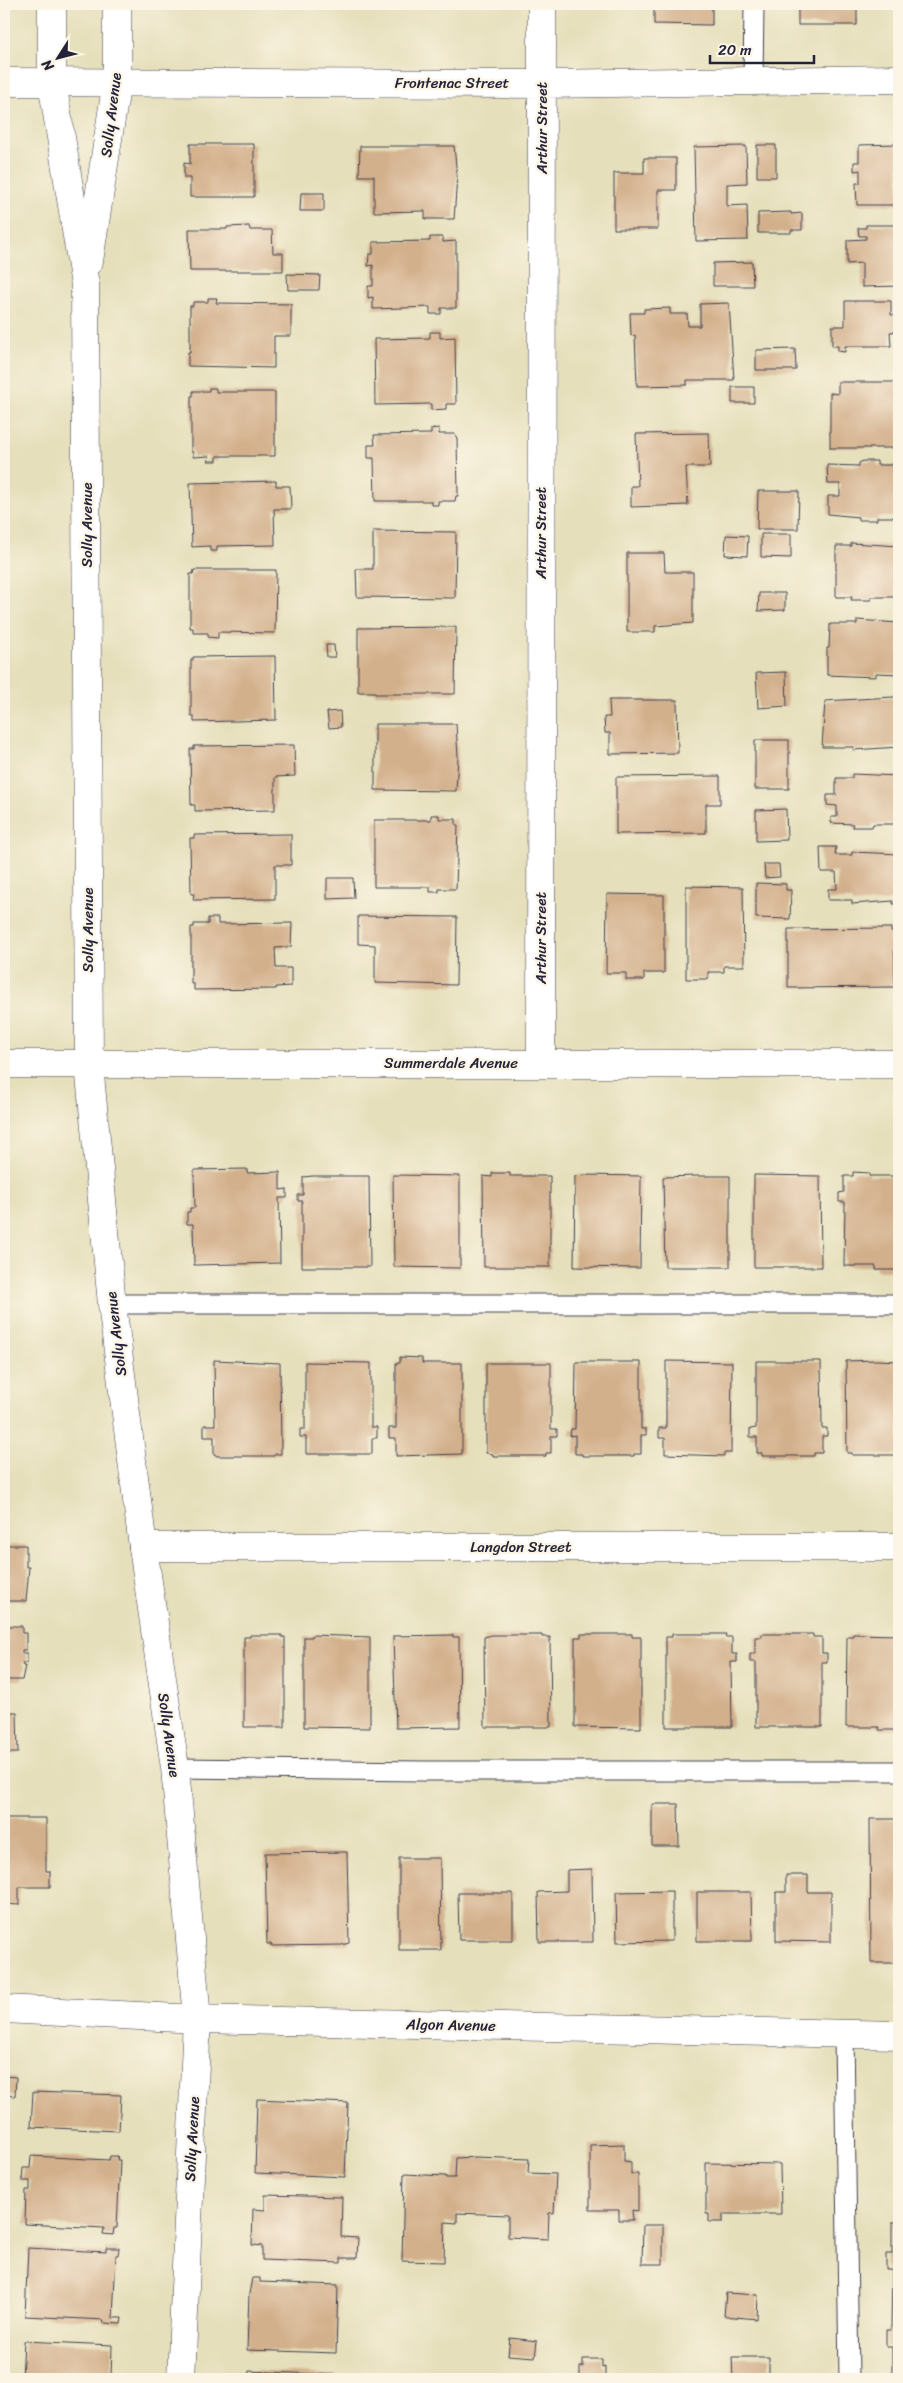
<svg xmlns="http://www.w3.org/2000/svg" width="903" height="2383" font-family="Sriracha,sans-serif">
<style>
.building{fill:#d3b08c}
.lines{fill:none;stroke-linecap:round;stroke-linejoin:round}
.lane-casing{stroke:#3f3e4e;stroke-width:21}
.street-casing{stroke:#3f3e4e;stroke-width:29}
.secondary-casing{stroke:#3f3e4e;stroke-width:29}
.lane{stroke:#fff;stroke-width:19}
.street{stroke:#fff;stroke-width:28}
.secondary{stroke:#fff;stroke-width:28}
.labels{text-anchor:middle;stroke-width:4.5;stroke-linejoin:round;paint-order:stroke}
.street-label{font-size:15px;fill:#22223b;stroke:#fcf5e5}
</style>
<rect width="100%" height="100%" fill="#fcf5e5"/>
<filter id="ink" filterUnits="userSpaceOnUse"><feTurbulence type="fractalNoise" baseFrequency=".02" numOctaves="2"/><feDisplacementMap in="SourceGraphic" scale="10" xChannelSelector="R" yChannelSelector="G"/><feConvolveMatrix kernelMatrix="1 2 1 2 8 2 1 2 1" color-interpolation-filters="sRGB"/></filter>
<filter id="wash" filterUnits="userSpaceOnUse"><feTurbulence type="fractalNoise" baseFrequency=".0096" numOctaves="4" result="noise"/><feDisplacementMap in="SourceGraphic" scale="20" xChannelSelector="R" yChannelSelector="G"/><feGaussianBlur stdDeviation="1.12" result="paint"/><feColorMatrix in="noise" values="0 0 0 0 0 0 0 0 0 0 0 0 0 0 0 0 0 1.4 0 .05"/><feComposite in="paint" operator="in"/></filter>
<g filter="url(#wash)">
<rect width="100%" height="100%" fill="#e5dfbb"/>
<g id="blocks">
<path class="building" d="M654 4H712V25L654 24Z
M798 4H857V25H798Z
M190 144H254V197H190V178H184V163L190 164Z
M898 144 899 205H857L856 183H860V170L854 171V162H859V145Z
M757 145H776V177H757Z
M360 146H454L457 176 454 219H425V211L374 212V176H359Z
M746 146 747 183 727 184V206L747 205 748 240 696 241 694 147Z
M644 158H676V190H658V229H614V173H644Z
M301 193H324V211H300Z
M791 212V214L802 213V230H791V233H758V213Z
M866 225H899V286L862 287V263L847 264V240L866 239V236H859L858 228H866Z
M249 226 250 230H272L273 253H283V271H190L189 229H227V227Z
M430 237H443V242L456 241V308H441V314H430V307L373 309V297L368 298V286H373V265L368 266 369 254H373V242L430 241Z
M752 262 753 286H713V263Z
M287 274 320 275 319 290H288Z
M208 298H217L216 303 291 304V336H274V368L188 366V352H190V306H193V302H208Z
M845 301H891V315H899V331L890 332 891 346H845V352L838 351V346H832V326H845Z
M729 303 734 380H687V385L637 386 635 335 631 336 630 313H644V309L670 308V314H687L688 326H700V304Z
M430 332H440V338L455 337 456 404H446V409L431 410V404L375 405 374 339 430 338Z
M795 349 796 370H756V350Z
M838 382H899V448H830V393L838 394Z
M732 387H754V403H732Z
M209 388H216V392H275V456H217V461H208L209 456 193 457V452H191V396H193V391H209Z
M439 428V434H455L457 439 458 496H456L455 501H438V505H431V501H375L374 458H368V445H375L374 435 431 434V429Z
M709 433 710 467H686L688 505 631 507V486H638L636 434Z
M863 461H877V465H899V517H877V520H858V517L828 514V496H840V484H828L827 465 859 466V463Z
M276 481V486H290L291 509H274L275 545 217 546V551H210V546L192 547 190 483Z
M758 491H799L798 529H757Z
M373 531 456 532 455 598 357 597 356 569H373Z
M761 534H791V558L761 557Z
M726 535 748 536 747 556 725 555Z
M851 543 899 546V597H871V600H851L852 597H836V546H851Z
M627 553H664L665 572H693V623L655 626V632H627Z
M194 570H276L275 633 218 632V638L208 637V633H193V628H190V574H193Z
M759 593H785V610L758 611Z
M857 620 899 623V674L876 673V677L827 675V648H829L830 624H857Z
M456 627 455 694H375V692H358V628Z
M326 645H334L335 657H327Z
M275 656 276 720 194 722V716H191V660H193V657Z
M786 672 787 706 758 708 756 673Z
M893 697H899V747L853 750 854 747H822L825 701Z
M609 700H677L678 753 610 754V733H605L604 717H610Z
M340 711 341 727 329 728 327 712Z
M375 724H456L458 757 456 791 375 790Z
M755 740H789V789H755Z
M294 745 295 776 275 777V810L195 811V805H191L190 749H194V746Z
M852 774 899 776V824H873L872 827H852L853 824 831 823V817H837V806L827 805V795H836V778H852Z
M720 776V804H706V833L616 834V777Z
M786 809 787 840 756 841V810Z
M431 815H439V819H456V825H458L456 889H439V892H430V887H374V820H431Z
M291 834V865H275V899L193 900 194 894H191L190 838H194V835Z
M820 847H836L835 855H852V852L899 854V904H893V901L852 904V900H828V889H837L836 872H821Z
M764 864H779L780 877 765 878Z
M327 878H353L354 898 327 899Z
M756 883 786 884V890H791L790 919 756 918Z
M686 886 743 887 744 966H724V972H708V979H686Z
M607 894 664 895V973H644V980H626V973H606Z
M358 916 457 917 456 985 375 983V945L358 944Z
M208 918H218V924L292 923 291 947 275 948 276 968H291V986L276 987V989L194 990V984H191V927H194V924H208Z
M891 928V932H894L895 987 788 988V929Z
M247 1169V1173L280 1172V1190L287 1189V1198H279L280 1263 194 1265 193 1224H187V1212H190V1208H195L194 1170Z
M853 1172 869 1173V1176H899V1270H876V1266H844L845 1202H839V1193L844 1192V1176H853Z
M492 1173H510V1176H550V1267H484L483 1176 492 1177Z
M393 1175 460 1176V1268L394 1267Z
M584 1175 641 1176 640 1268 574 1267 575 1176Z
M754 1175 820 1176 821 1267H754Z
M313 1176H369L370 1267H302V1201H298V1195H303V1177Z
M697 1176H730V1267H665L663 1177Z
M400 1357 422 1358V1363H462V1454L396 1456V1438H389V1428H396V1363H400Z
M214 1360 280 1363 281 1454H275L274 1456H217L214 1454V1437H204V1425H215Z
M877 1360 899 1361V1455H852V1453H847L846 1361Z
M666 1361 732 1362 731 1453H724V1456L665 1454V1438H659V1428H666Z
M756 1361H821L822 1428H827V1436H822V1453H814V1456H762V1453H757V1437H750V1429L756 1428Z
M305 1362 371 1363V1427H377V1438H372V1454H306V1437H300V1429H305Z
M576 1362H641V1429H646V1435H641V1454H634V1456H582V1454H575V1435L570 1436 571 1429H575Z
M486 1363H551V1429H557V1436H551V1453H546V1456H493V1454L486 1453Z
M4 1545H26V1567H29L26 1601H4Z
M4 1626H22V1633H26V1650H22V1653H27V1663H22L23 1666H25L22 1680H4Z
M581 1634H632V1637H641V1728L575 1727V1637H581Z
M672 1634H726L725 1637H732V1654H737V1662H731L732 1727H666V1637H672Z
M762 1634H813V1637H822V1653H827V1662H822V1727H756V1662H750V1654H755V1637H762Z
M853 1634 899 1635V1730H879V1727H846L847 1636H853Z
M250 1635H282V1637H285V1727H244V1637H250Z
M312 1635 370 1637V1728L304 1727V1637H312Z
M453 1635V1637H459L460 1727 396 1728 393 1636Z
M492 1635H542V1637H550L551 1727H485L484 1637Z
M4 1712H17L18 1753H4Z
M652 1804H678L679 1846H652Z
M4 1818H46V1871H50V1887H19V1905L4 1904Z
M870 1819H899V1963H871Z
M347 1852 349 1943 342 1945 271 1946V1944H267L265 1853Z
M399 1858H440L441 1950H399Z
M592 1869 593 1942H539L538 1892 567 1891V1870Z
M786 1875H808V1892H831V1942L776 1941V1892H786Z
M672 1891V1941L617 1942 616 1892Z
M697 1892H751L752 1941H697Z
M458 1893H513V1940H459Z
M4 2076 16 2077 15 2096 4 2095Z
M33 2092 121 2095 119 2131 31 2127Z
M257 2099 348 2103 345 2177 255 2173Z
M624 2144V2161L631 2162V2174H638V2211L632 2210 633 2220H619V2210H590V2145Z
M31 2156 109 2160 110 2156H118L117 2160H120L117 2228H114L113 2235 103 2234 104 2228 25 2224 26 2190H30V2181H22L23 2168H30Z
M475 2157 529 2159 528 2173 556 2174 554 2213H549L548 2239 508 2237V2215L457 2213V2223L445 2222 444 2262 402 2261 404 2174 446 2176V2178H455L456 2158Z
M706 2163 780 2164 781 2214H723V2222H709V2214H706Z
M265 2195 342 2197 341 2237 358 2238 357 2258H341V2263L262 2260V2246L252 2245 253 2209 265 2210Z
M892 2222H899V2379H887V2376L892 2375V2347H886V2330H891L892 2270H886V2254H892Z
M643 2225H663V2264H642Z
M28 2248 106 2252V2248H119L118 2255H116L113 2318H122L121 2324 103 2323 104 2320 25 2316Z
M252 2278H260V2282L338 2285 336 2353 247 2350 249 2294Z
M726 2293 758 2295 757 2319 724 2316Z
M510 2338 537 2341 535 2357 508 2355Z
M24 2341 112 2345 111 2379H22Z
M732 2357H769V2379H733Z
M583 2359H602V2367L605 2366V2379H580V2367H583Z
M249 2371 336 2375V2379H248Z"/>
</g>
</g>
<g filter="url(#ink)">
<use href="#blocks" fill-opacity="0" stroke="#3f3e4e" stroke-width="1"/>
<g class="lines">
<g class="lane-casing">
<path id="lane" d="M753 81 754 4
M112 1304H899
M175 1768 423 1771H899
M844 2034 849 2379"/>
</g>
<g class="street-casing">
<path id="street" d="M4 82 542 84 899 79
M541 1063 542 4
M143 1547H899
M181 2379 197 2019"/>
</g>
<g class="secondary-casing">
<path id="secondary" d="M52 4V82L85 285 89 1065 112 1304 143 1547 175 1768 197 2019
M89 261 117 81V4
M4 1064H899
M4 2009 197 2019 899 2035"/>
</g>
<use href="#lane" class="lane"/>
<use href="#street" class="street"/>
<use href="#secondary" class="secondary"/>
</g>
</g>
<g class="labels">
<g class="street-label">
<text x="452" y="88">Frontenac Street</text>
<text transform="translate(111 115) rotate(-83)" y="5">Solly Avenue</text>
<text transform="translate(542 128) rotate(-90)" y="5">Arthur Street</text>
<text transform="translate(87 525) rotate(-90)" y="5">Solly Avenue</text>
<text transform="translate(541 533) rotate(-90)" y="5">Arthur Street</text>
<text transform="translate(88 930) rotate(-90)" y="5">Solly Avenue</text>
<text transform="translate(541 938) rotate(-90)" y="5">Arthur Street</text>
<text x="451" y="1068">Summerdale Avenue</text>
<text transform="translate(116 1334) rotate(-97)" y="5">Solly Avenue</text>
<text x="521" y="1552">Langdon Street</text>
<text transform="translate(169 1735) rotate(82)" y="5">Solly Avenue</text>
<text transform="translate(451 2025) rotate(1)" y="5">Algon Avenue</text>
<text transform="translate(192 2139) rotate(-87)" y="5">Solly Avenue</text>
</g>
</g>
<rect width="903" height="2383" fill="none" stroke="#fcf5e5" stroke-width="20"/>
<g transform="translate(58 58) rotate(234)" stroke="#fcf5e5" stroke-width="4" paint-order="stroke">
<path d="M0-4L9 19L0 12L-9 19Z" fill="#22223b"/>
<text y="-8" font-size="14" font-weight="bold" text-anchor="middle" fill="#22223b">N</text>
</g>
<path d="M710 55v8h104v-8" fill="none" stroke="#22223b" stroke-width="2.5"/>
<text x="718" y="55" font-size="15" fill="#22223b" stroke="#fcf5e5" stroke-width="4" paint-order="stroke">20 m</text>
</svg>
